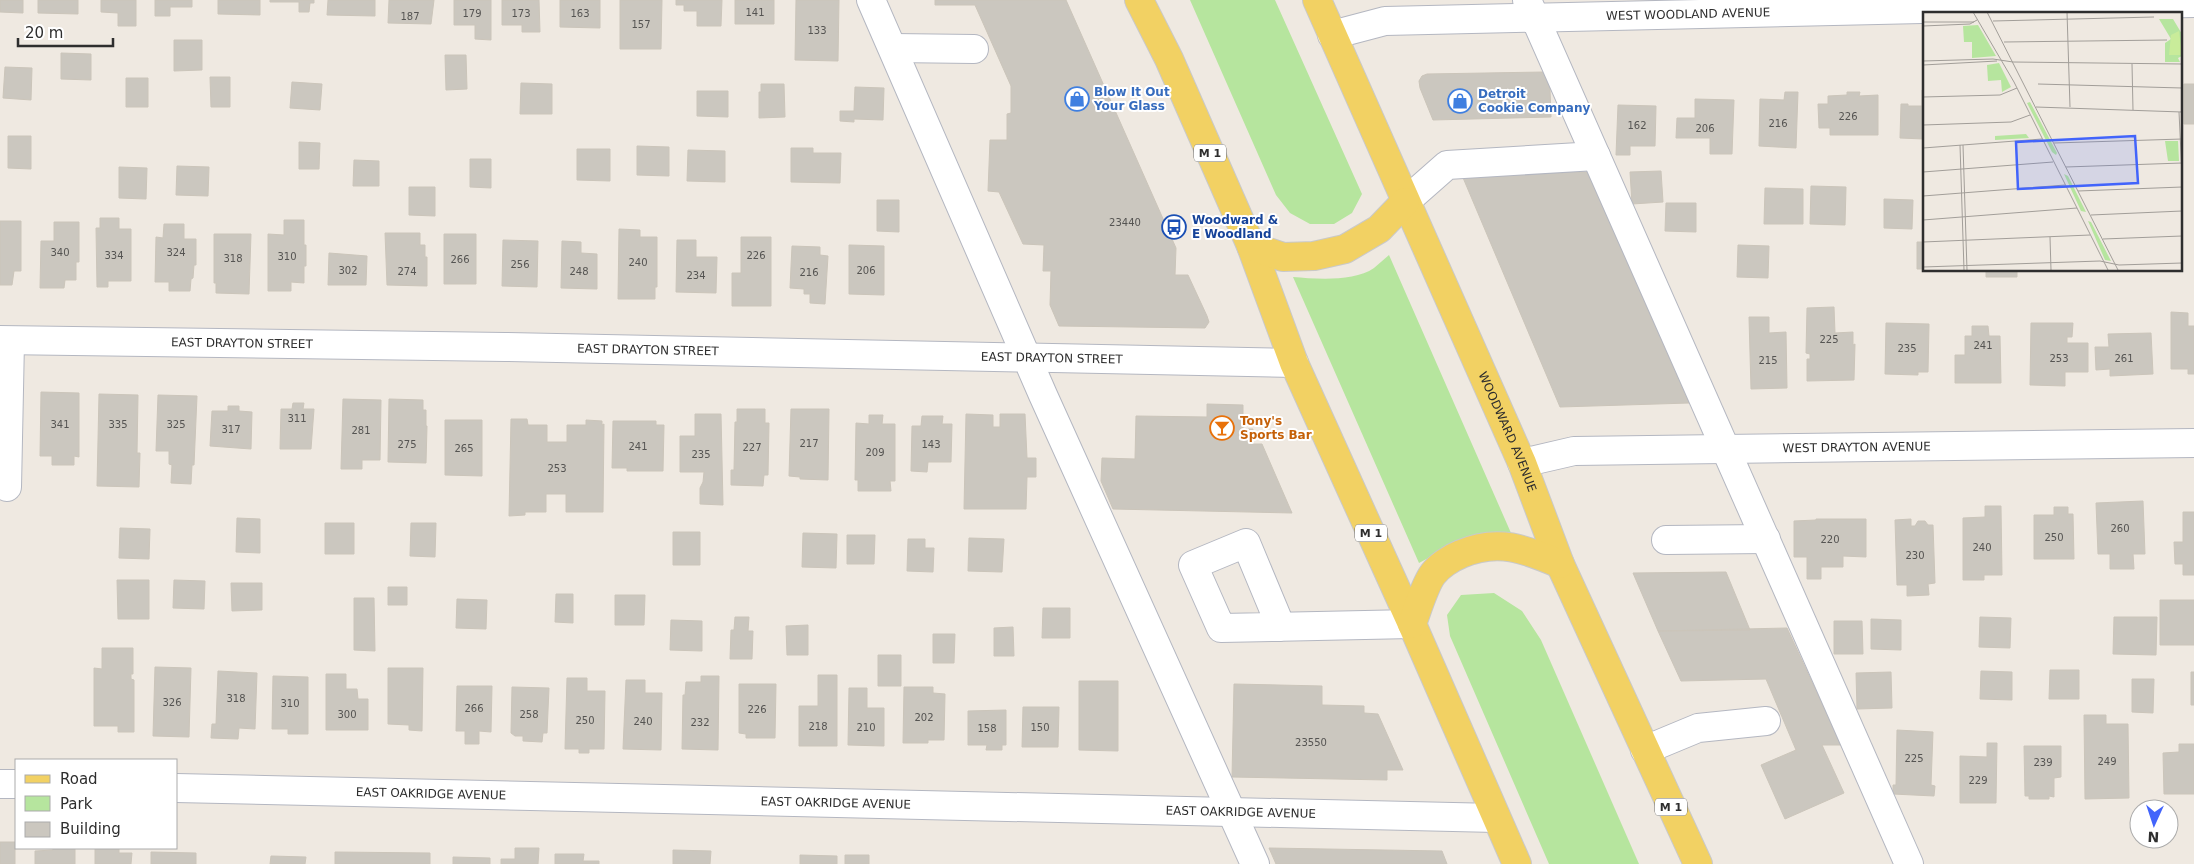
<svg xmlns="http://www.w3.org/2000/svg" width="2194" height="864" font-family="'DejaVu Sans',sans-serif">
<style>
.green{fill:#b6e59e}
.building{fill:#cbc7bf;stroke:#cbc5ba}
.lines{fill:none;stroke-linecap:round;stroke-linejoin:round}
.minor-casing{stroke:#b4b7c1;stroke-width:30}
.major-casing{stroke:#c9c9c9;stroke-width:30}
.minor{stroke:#fff;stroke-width:28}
.major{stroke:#f2d163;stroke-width:28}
.labels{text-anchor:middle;stroke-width:4;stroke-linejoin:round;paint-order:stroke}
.number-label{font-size:10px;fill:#555452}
.shield{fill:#fff;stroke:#6d6d6d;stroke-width:1}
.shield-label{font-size:11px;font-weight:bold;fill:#2e2e2e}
.street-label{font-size:12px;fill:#2e2e2e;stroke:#fff}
.shop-label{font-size:12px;font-weight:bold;fill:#366cbe;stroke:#fff;text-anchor:start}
.transit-label{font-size:12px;font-weight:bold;fill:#164399;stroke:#fff;text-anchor:start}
.food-label{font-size:12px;font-weight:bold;fill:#c56008;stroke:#fff;text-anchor:start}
.inset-road{fill:none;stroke:#a29e99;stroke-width:1}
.view{fill:#4264fb;fill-opacity:0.15;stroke:#4264fb;stroke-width:2.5}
.inset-edge{fill:none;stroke:#2e2e2e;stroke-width:2.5}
</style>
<rect width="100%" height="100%" fill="#efe9e1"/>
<path class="green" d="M1190 0H1275L1362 194 1352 213 1334 224H1310L1290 213 1276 195Z
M1389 255 1511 533 1469 536 1419 563 1293 277C1316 279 1354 282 1374 268 1379 264 1384 259 1389 255Z
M1494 593 1522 611 1541 640 1639 864H1549L1450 636 1447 615 1461 595Z"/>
<path class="building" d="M0 0H23V13L0 12Z
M38 0H78V14L38 13Z
M101 0H136V26H118V13L101 12Z
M155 0H192V7H170V16H155Z
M218 0H260V15L218 14Z
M270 0H314V3H310L309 12H299V2H270Z
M328 0H375V16L327 15Z
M389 0H434L431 24 388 23Z
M454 0H491V40L475 39V25H454Z
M502 0H539L540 32H522V25H502Z
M560 0H600V28L560 27Z
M620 0H662L661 49H620Z
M676 0H722L721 26H697V11H684V5H676Z
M735 0H774V24H735Z
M796 0H839L838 61 795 60Z
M935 0H1066L1176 248 1175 275H1188L1207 316 1209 322 1205 328 1059 326 1050 305 1051 271H1043L1044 245 1023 244 999 192 988 191 990 140H1007V114L1011 113V86L975 5H935Z
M174 40H202V70L174 71Z
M61 53 91 54V80L61 79Z
M445 55H466L467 89 446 90Z
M5 67 32 68 31 100 3 98Z
M1544 72 1550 89 1551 117 1433 120 1420 88 1419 81 1422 76 1427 74Z
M210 77H230V107H211Z
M126 78H148V107H126Z
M292 82 322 84 320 110 290 108Z
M521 83 552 84V114H520Z
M761 84H784L785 117 759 118V92H761Z
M2184 84H2194V124H2184Z
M855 87 884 88 883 120 854 119V122L840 121V111H854Z
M1922 90H1924V139L1900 138 1901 104H1908V106H1922Z
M697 91H728V117L697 116Z
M1785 92H1798L1796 148 1759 146 1760 99 1784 100Z
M1847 92H1860L1859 96 1878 95V135H1830V128H1819L1818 104H1828V96L1847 95Z
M1695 99 1734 100 1732 154H1710V138H1676L1677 118H1695Z
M1618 105 1656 106 1655 146H1630V155H1616Z
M8 136H31V169L8 168Z
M299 142 320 143 319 169H299Z
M637 146 669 147V176L637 175Z
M791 148H813V153H841L840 183 791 182Z
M577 149H610V181L577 180Z
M688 150 725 151V182L687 181Z
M470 159H491V188L470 187Z
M354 160 379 161V186H353Z
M177 166 209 167 208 196 176 195Z
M119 167 147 168 146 199 119 198Z
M1661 171 1663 202 1632 204 1630 172Z
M1588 172 1689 403 1560 407 1461 173Z
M1811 186 1846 187 1845 225 1810 224Z
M409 187H435V216L409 215Z
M1765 188 1803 189V224H1764Z
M1884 199 1913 200 1912 229 1884 228Z
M877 200H899V232L877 231Z
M1666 203H1696V232L1665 231Z
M100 218H119V229H131V281H108V287H97L96 228H100Z
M284 220H304V245H306V266H304V283L291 282V291H268V234L284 235Z
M0 221H21V271H14L12 285H0Z
M54 222H79V262H76V280H65L64 288H40L41 241H54Z
M164 224H184V239H196V265H194L193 278 191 279 190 291H169V282H155L156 237 163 238Z
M619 229 640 230V237H657V287H655V299H618Z
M385 233H420V245H425V257H427V286L387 285Z
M214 234H251L249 294 216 293V283H214Z
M444 234H476V284H444Z
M741 237H771V306H732V273H741Z
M503 240 538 241 537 287 502 286Z
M677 240H696V257H717L716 293 676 292Z
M562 241 581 242V253L597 254V289L561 288Z
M1917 242H1924V269H1917Z
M849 245 884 246V295L849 294Z
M1738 245 1769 246 1768 278 1737 277Z
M792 246 820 247V255L828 256 825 304 810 303V294H804V289L790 288Z
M329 253 367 256 366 285H328Z
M1986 270H2017V277H1986Z
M1834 307 1835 333 1853 332V345L1855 344 1854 380 1807 381V359H1810V354L1806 353 1807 308Z
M2171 312 2188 313V326H2194V374H2188V369H2171Z
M1749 317H1769V333L1786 332 1787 388 1751 389Z
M1886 323 1929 324 1928 372H1918V375L1885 374Z
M2031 323H2073L2072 337H2067V343H2088V372H2065V386L2030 385Z
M1972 326H1988L1989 336H2000L2001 383H1955V355H1965V336H1972Z
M2151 333 2153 374 2110 376V369L2096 370 2095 347H2109L2108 334Z
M41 392 79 393V457L74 456V465H52V456H40Z
M99 394 138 395 137 453H140L139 487 97 486Z
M158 395 197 396 194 465H192L191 484 171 483 172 465 169 464V451H156Z
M343 399 381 400 380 460H362V469H341Z
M389 399 423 400V410H426V426H427L426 463 388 462Z
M293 403H304L303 409H314L311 449H280L281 409H292Z
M1207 404 1243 405V429H1253L1252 444H1262L1292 513 1113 509 1101 481 1102 458 1135 459 1136 416 1207 417Z
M228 406H239V411L252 412 251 449 210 446 212 411H228Z
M737 409H765V423H769L768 475H764L763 486 731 485V470H734L735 422H737Z
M791 409H829L828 480 800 479V477L789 476Z
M695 414H721L723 505 700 504V488L703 482 704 472H680V436H695Z
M966 414 993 415V427H1000V414H1025L1027 458H1036V477H1027L1026 509H964Z
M869 415H883L882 424H895V481H890L891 491H858V480H855L856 423 869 424Z
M922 416H943L942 424H952L951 462H928L927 472 911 471 912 426H921Z
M511 419H527L528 425H547V442H567V425H586V420L602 421V425L604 424 603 512H566V494H546V512H525V515L509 516Z
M445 420H482V476L445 475Z
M613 421H656V425H664L663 471H627V468H612Z
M2143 501 2145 554H2133L2134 569H2110V554H2098L2096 503Z
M1985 506H2001L2002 575H1984V580H1963V518L1985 517Z
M2054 507H2068V514H2073L2074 559H2034V515H2054Z
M2183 512H2194V575H2183V564H2175L2174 542H2183Z
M237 518 260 519V553L236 552Z
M1816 519H1866V557L1843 556V567H1821V579H1807V557H1794V521L1816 520Z
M1911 519V526H1915L1918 521H1925L1928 525H1933L1935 583 1928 584 1929 595 1907 596V585H1897L1895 520Z
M325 523H354V554H325Z
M411 523H436L435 557 410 556Z
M120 528 150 529 149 559 119 558Z
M673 532H700V565H673Z
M803 533 837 534 836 568 802 567Z
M847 535H875L874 564H847Z
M969 538 1004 539 1002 572 968 571Z
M908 539H925V548H934L933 572 907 571Z
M1726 572 1750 630 1658 631 1633 573Z
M117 580H149V619H118Z
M174 580 205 581 204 609 173 608Z
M231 583H262V610L232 611Z
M388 587H407V605H388Z
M556 594H573V623L555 622Z
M615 595H645L644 625H615Z
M354 598H374L375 651 354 650Z
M457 599 487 600 486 629 456 628Z
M2160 600H2194V645H2160Z
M1043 608H1070V638H1042Z
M735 617H749L748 631H753L752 659H730L731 630H734Z
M1980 617 2011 618 2010 648 1979 647Z
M2114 617H2157L2156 655 2113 654Z
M1871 619 1901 620V650L1871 649Z
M671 620 702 621V651L670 650Z
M1834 621H1862L1863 654H1834Z
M808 625V655H787L786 626Z
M1013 627 1014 656H994V628Z
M1787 628 1841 745H1822L1844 793 1785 819 1761 765 1796 750 1766 679 1681 681 1658 631Z
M933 634H955L954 663H933Z
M102 648H133V674H131V679L134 680V732H118V726H94V668L102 669Z
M878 655H901V686H878Z
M155 667 191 668 189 737 153 736Z
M388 668H423L422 731 409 730V725L388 724Z
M2050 670H2079V699H2049Z
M218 671 257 673 255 729 239 728 238 739 211 738 212 724H216Z
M1981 671 2012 672V700L1980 699Z
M1891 672 1892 708 1857 709 1856 673Z
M2191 672H2194V705H2191Z
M326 674H346V689H357L358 699H368V730H326Z
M818 675H837V746H799V706H818Z
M273 676 308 677V734H288V729H272Z
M701 676H719L718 750 682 749 683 695H685L686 682H701Z
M567 678H587V691H605L604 749H589V753H579V749H565Z
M2132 679H2154L2153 713 2132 712Z
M626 680H645V693H662L661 750 623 749Z
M1079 681H1118V751L1079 750Z
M739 684H776L775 738H746V734L739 733Z
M1234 684 1322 686V705L1364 706V713L1378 714 1403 770H1387V780L1232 777Z
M457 686H492L491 732 479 731V744H465V731H456Z
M512 687 549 688 547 733H543L542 742 523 741V736H515L511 733Z
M904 687H933V693L945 694 944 740H928V743H903Z
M849 688H867V708H884V746L848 745Z
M1023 707H1059L1058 747H1022Z
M1006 710V745H1002V750H986L987 745H968V711Z
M2084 715H2106V724H2128L2129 798 2085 799Z
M1897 730 1933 732 1931 785 1935 786 1934 796 1893 794V785H1896Z
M1987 743H1997L1996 803H1960V756L1987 757Z
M2179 744H2194V794H2164L2163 753 2179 752Z
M2024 746H2061V777L2054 778V797L2049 796V799H2029V796H2025Z
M0 842H15V864H0Z
M53 848H75V864H35V851L53 850Z
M95 848H119V853H132L131 864H95Z
M515 848H539L538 864H501V859H515Z
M1269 848 1442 851 1447 864H1276Z
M673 850 711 851 710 864H673Z
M151 852 196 853V864H151Z
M335 852 430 853V864H335Z
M555 854H584L583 861H599V864H555Z
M800 855 837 856V864H800Z
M845 855H869V864H845Z
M271 856 306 857 305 864H270Z
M453 857 490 858V864H453Z"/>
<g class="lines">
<g class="minor-casing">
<g id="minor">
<path d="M871 0 1043 395 1255 864"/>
<path d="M1527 0 1909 864"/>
<path id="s1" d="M1332 35 1385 21 2194 3"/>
<path d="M893 48 974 49"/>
<path d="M1405 202 1447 165 1596 156"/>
<path id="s2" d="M0 340 505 347 1294 363"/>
<path id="s3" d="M1522 463 1574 451 2194 443"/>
<path d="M7 487 10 341"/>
<path d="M1666 540 1766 539"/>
<path d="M1281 627 1246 543 1193 565 1221 628 1412 624"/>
<path d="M1645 750 1698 728 1766 721"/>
<path d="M0 784H16"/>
<path id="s4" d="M176 788 1496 818"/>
</g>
</g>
<g class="major-casing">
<g id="major">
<path d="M1139 0 1169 59 1251 246 1294 363 1412 624 1517 864"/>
<path id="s5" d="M1317 0 1522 463 1560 564 1698 864"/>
<path d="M1251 246 1283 257 1314 256 1345 249 1379 229 1405 202"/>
<path d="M1412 624C1417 611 1425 584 1433 574 1439 566 1451 558 1461 554 1498 538 1525 549 1560 564"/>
</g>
</g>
<use href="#minor" class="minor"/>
<use href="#major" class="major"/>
</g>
<defs>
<g id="shop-ring" transform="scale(1.25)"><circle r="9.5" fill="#fff" stroke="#3f7fe0" stroke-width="1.5"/><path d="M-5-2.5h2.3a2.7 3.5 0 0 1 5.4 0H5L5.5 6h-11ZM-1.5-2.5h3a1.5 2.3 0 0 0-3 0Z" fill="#3f7fe0"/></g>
<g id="bus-ring" transform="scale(1.25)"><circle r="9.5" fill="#fff" stroke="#1a4fb4" stroke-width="1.5"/><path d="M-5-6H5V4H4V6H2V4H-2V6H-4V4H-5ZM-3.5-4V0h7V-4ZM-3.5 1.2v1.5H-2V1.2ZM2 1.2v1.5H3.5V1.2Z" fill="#1a4fb4"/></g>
<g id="bar-ring" transform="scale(1.25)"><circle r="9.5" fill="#fff" stroke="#e8710a" stroke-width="1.5"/><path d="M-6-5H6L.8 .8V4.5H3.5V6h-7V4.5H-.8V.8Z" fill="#e8710a"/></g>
</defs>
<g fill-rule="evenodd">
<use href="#shop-ring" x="1077" y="99"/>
<use href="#shop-ring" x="1460" y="101"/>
<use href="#bus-ring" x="1174" y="227"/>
<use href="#bar-ring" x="1222" y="428"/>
</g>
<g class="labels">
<g class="number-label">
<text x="755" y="16">141</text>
<text x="472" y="17">179</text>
<text x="521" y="17">173</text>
<text x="580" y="17">163</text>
<text x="410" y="20">187</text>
<text x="641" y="28">157</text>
<text x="817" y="34">133</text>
<text x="1848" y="120">226</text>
<text x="1778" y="127">216</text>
<text x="1637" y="129">162</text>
<text x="1705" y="132">206</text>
<text x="1125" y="226">23440</text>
<text x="60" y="256">340</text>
<text x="176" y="256">324</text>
<text x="114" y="259">334</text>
<text x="756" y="259">226</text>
<text x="287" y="260">310</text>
<text x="233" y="262">318</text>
<text x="460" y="263">266</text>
<text x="638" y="266">240</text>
<text x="520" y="268">256</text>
<text x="348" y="274">302</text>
<text x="866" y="274">206</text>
<text x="407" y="275">274</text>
<text x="579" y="275">248</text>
<text x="809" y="276">216</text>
<text x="696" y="279">234</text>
<text x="1829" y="343">225</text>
<text x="1983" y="349">241</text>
<text x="1907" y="352">235</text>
<text x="2059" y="362">253</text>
<text x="2124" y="362">261</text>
<text x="1768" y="364">215</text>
<text x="297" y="422">311</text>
<text x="60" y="428">341</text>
<text x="118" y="428">335</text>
<text x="176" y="428">325</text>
<text x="231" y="433">317</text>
<text x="361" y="434">281</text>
<text x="809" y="447">217</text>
<text x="407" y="448">275</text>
<text x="931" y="448">143</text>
<text x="638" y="450">241</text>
<text x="752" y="451">227</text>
<text x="464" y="452">265</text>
<text x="875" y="456">209</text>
<text x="701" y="458">235</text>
<text x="557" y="472">253</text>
<text x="2120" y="532">260</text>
<text x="2054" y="541">250</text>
<text x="1830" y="543">220</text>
<text x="1982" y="551">240</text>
<text x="1915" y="559">230</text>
<text x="236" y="702">318</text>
<text x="172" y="706">326</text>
<text x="290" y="707">310</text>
<text x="474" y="712">266</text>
<text x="757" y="713">226</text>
<text x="347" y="718">300</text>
<text x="529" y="718">258</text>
<text x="924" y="721">202</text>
<text x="585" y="724">250</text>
<text x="643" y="725">240</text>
<text x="700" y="726">232</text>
<text x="818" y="730">218</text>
<text x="866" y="731">210</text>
<text x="1040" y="731">150</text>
<text x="987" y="732">158</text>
<text x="1311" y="746">23550</text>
<text x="1914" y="762">225</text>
<text x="2107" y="765">249</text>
<text x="2043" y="766">239</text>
<text x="1978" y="784">229</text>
</g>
<g class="shield">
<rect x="1194" y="144.5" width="32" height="17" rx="4"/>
<rect x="1355" y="524.5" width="32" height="17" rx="4"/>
<rect x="1655" y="798.5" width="32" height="17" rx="4"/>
</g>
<g class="shield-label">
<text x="1210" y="157">M 1</text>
<text x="1371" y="537">M 1</text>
<text x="1671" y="811">M 1</text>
</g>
<g class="street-label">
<text dy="4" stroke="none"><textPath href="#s1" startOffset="358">WEST WOODLAND AVENUE</textPath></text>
<text dy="4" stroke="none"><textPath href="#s2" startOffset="242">EAST DRAYTON STREET</textPath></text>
<text dy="4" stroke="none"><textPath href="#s2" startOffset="648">EAST DRAYTON STREET</textPath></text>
<text dy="4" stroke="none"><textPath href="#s2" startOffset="1052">EAST DRAYTON STREET</textPath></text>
<text dy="4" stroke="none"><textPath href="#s5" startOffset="472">WOODWARD AVENUE</textPath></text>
<text dy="4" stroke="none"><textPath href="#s3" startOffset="336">WEST DRAYTON AVENUE</textPath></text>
<text dy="4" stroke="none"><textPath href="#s4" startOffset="255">EAST OAKRIDGE AVENUE</textPath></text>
<text dy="4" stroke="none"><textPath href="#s4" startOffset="660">EAST OAKRIDGE AVENUE</textPath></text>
<text dy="4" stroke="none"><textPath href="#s4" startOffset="1065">EAST OAKRIDGE AVENUE</textPath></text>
</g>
<g class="shop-label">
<text x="1094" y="96">Blow It Out<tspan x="1094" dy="14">Your Glass</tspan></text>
<text x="1478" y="98">Detroit<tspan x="1478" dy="14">Cookie Company</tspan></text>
</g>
<g class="transit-label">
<text x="1192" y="224">Woodward &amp;<tspan x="1192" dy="14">E Woodland</tspan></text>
</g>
<g class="food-label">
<text x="1240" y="425">Tony's<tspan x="1240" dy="14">Sports Bar</tspan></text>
</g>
</g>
<g transform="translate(1923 12)">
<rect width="259" height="259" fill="#efe9e1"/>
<path d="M236 7H250L259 22V44L255 46 257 50H242V31L248 27ZM55 13 73 44 49 46V30H41L40 14ZM76 51 88 75 79 80 78 68 65 69 64 53ZM107 90 134 141 133 143 129 140 104 91ZM103 122 106 126 72 128V124ZM255 129 256 149H245L242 129ZM141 162 145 164 163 200 158 199ZM165 209 168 210 188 249 182 248Z" fill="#b6e59e"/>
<path d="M256 19 259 43H246L248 23Z" fill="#c9ec9a"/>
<path class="inset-road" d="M50 0 91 70 185 258M64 0 195 258M144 0 147 95M70 9 231 5M0 10H51M0 14 47 12 54 8M81 30 244 28M0 49 70 47 90 50 259 52M209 52 210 98M0 53 74 49M115 72 259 76M0 85 77 83 94 76M113 95 259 100M256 100 259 163M0 113 88 110 107 103M131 131 259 127M37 133 41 258M40 133 44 258M0 136 119 127M143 155 259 151M0 160 130 150M155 179 259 175M0 184 142 173M168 203 259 199M0 208 154 196M127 225 128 258M180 227 259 224M0 230 167 223M0 255 177 249 196 253 259 251"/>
<path class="view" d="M212 124 215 171 95 177 93 130Z"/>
<rect width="259" height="259" class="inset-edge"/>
</g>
<rect x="15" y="759" width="162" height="90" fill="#ffffff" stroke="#ababab"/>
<rect x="25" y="775" width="25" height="8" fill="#f2d163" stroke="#ababab"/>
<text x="60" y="784" font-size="15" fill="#2e2e2e">Road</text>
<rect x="25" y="796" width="25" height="15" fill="#b6e59e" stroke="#ababab"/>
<text x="60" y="809" font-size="15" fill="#2e2e2e">Park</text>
<rect x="25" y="822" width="25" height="15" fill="#cbc7bf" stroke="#ababab"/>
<text x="60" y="834" font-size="15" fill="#2e2e2e">Building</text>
<g transform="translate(2154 824) rotate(183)"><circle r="24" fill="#ffffff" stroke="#ababab"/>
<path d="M0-4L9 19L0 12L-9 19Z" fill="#4264fb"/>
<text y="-8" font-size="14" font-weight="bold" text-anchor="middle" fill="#2e2e2e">N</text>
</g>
<path d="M18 38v8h95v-8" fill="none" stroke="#2e2e2e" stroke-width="2.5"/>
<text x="25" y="38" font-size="15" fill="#2e2e2e" stroke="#ffffff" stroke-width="4" paint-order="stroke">20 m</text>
</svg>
